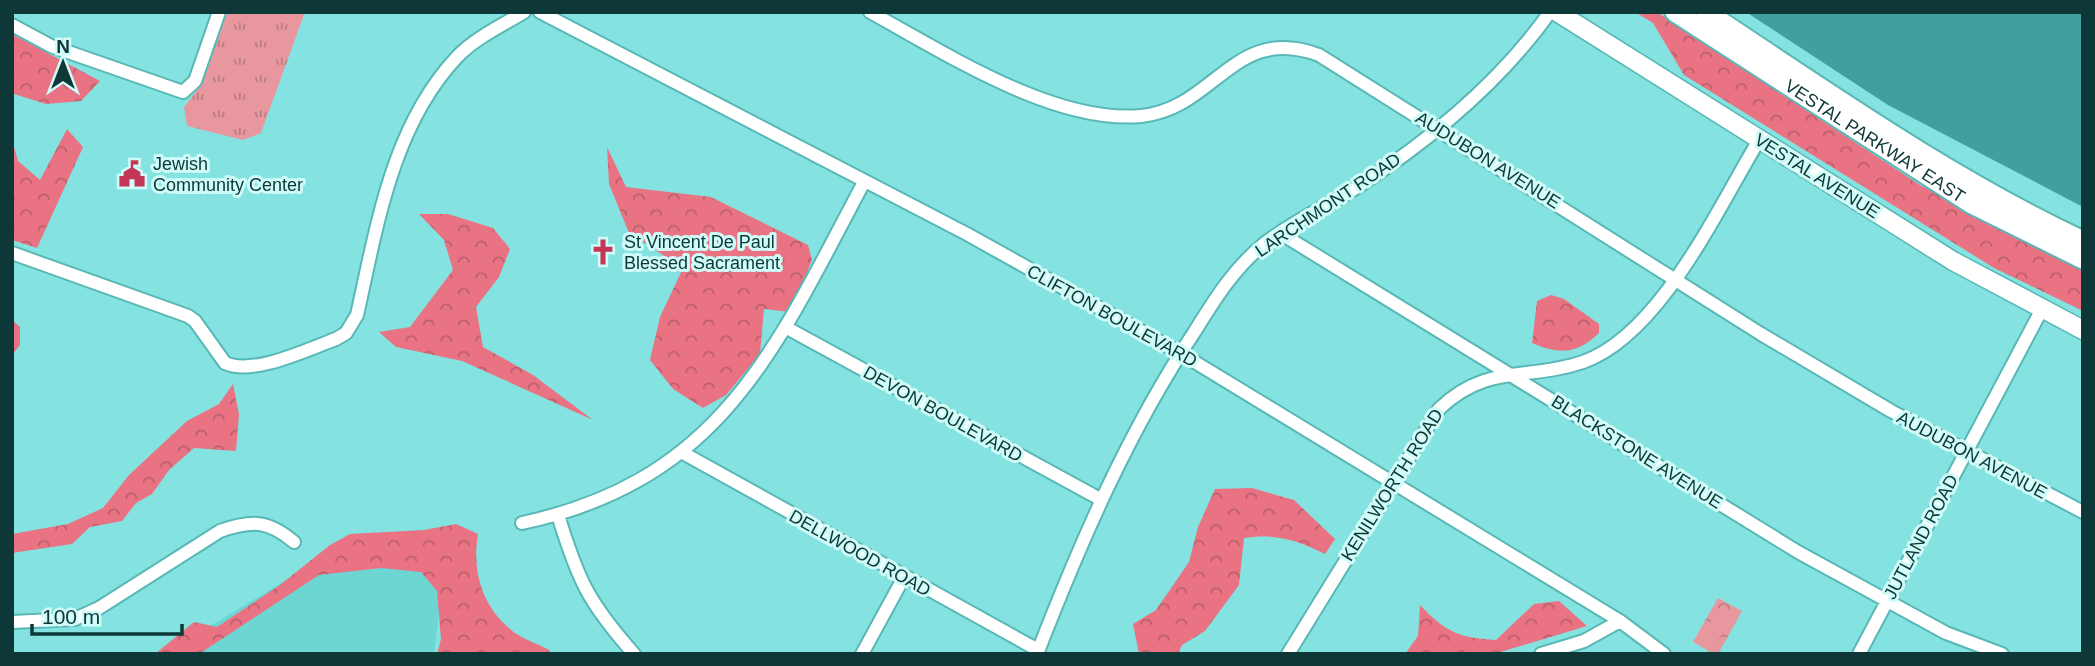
<svg xmlns="http://www.w3.org/2000/svg" width="2095" height="666" font-family="Arial,sans-serif">
<style>
.built{fill:#6dd6d3}
.grass{fill:url(#grass-tufts)}
.forest{fill:url(#forest-crowns)}
.park{fill:url(#park-crowns)}
.pitch{fill:#e8979f}
.water{fill:#419f9d}
.lines{fill:none;stroke-linecap:round;stroke-linejoin:round}
.street-casing{stroke:#59b8b6;stroke-width:16}
.secondary-casing{stroke:#59b8b6;stroke-width:21}
.primary-casing{stroke:#59b8b6;stroke-width:23}
.street{stroke:#fff;stroke-width:12}
.secondary{stroke:#fff;stroke-width:18}
.primary{stroke:#fff;stroke-width:19}
.labels{text-anchor:middle;stroke-width:6;stroke-linejoin:round;paint-order:stroke}
.street-label{font-size:18px;fill:#0e3837;stroke:#cffbf9}
.poi-label{font-size:18px;fill:#0e3837;stroke:#cffbf9;text-anchor:start}
</style>
<defs>
<pattern id="grass-tufts" width="24" height="20" patternUnits="userSpaceOnUse" patternTransform="scale(1.75)"><rect width="24" height="20" fill="#e8979f"/><path d="M3 7l-1-3M5 7V3M7 7l1-3M15 17l-1-3M17 17v-4M19 17l1-3" fill="none" stroke="#ba7c82"/></pattern>
<pattern id="forest-crowns" width="20" height="18" patternUnits="userSpaceOnUse" patternTransform="scale(1.75)"><rect width="20" height="18" fill="#e97283"/><path d="M2 6a3 3 0 1 1 6 0M12 15a3 3 0 1 1 6 0" fill="none" stroke="#bb5f6c"/></pattern>
<pattern id="park-crowns" width="20" height="18" patternUnits="userSpaceOnUse" patternTransform="scale(1.75)"><rect width="20" height="18" fill="#e8979f"/><path d="M2 6a3 3 0 1 1 6 0M12 15a3 3 0 1 1 6 0" fill="none" stroke="#ba7c82"/></pattern>
</defs>
<rect width="100%" height="100%" fill="#84e3e0"/>
<path class="built" d="M447 547 434 654H164L316 562Z"/>
<path class="grass" d="M226 12H305L261 133 243 140 187 126 184 107 202 84Z"/>
<path class="forest" d="M1635 12H1657L1920 185 2083 268V311L1994 268 1684 75 1653 23Z
M12 34 100 81 81 101 46 104 14 94 12 98Z
M67 129 83 147 37 248 12 240V140L18 161 40 180Z
M607 147 626 187 711 197 808 245 812 260 791 312 764 309 760 354 726 395 703 408 673 389 650 360 660 317 683 268 629 233 609 184Z
M419 214H448L493 228 510 249 499 277 476 307 483 347 533 375 593 420 462 361 396 347 379 332 410 327 453 270 444 240Z
M1551 295 1564 299 1599 324V333C1577 354 1560 355 1532 343L1537 301Z
M12 320 20 327V345L12 355Z
M233 384 239 414 236 451 194 448 169 470 152 494 136 503 122 521 90 527 72 544 12 553V534L68 524 103 508 129 475 187 421 219 404Z
M1252 488 1294 500 1335 539 1325 554C1298 540 1274 533 1244 538L1239 585 1205 631 1182 645 1178 654H1139L1133 624 1156 610 1189 562 1198 527 1215 489Z
M456 524 478 534C472 570 481 604 510 629 519 638 537 643 549 650L550 654H437L441 639 437 591 421 572 381 568 319 575 199 654H155L194 622 217 627 280 585 330 545 350 534 424 530Z
M1559 601 1587 626 1494 654H1405L1418 636 1420 605C1445 632 1460 638 1496 640L1534 604Z"/>
<path class="park" d="M1718 598 1742 611 1718 654H1714L1693 642Z"/>
<path class="pitch" d="M1718 608 1732 616 1715 647 1701 639Z"/>
<path class="water" d="M1746 12H2083V207L1888 105Z"/>
<g class="lines">
<g class="street-casing">
<path id="street" d="M540 12 967 234 1180 353 1620 621 1664 654
M870 12C945 53 1054 124 1141 116 1215 109 1234 23 1319 55L1761 334 1891 411 2083 512
M12 25 51 46 183 92 195 81 219 12
M1280 233 1798 552 1946 633 2002 654
M12 253 188 316 195 321 225 363C253 376 308 349 336 339L346 333 357 315C377 226 392 126 457 57 475 38 501 26 524 12
M787 328 1100 499
M683 453 1038 650
M558 515C578 580 588 602 634 654
M522 523C723 480 776 347 864 182
M12 622 75 619 99 608 220 531C252 520 268 520 294 542
M862 654 904 577
M1037 654C1081 541 1128 432 1195 331 1215 299 1234 268 1264 244 1293 221 1328 206 1359 186 1430 140 1501 81 1550 12
M1288 654 1439 409C1487 363 1527 381 1583 362 1660 335 1718 208 1759 140
M1541 654 1584 641 1620 621
M1859 654 2042 309"/>
</g>
<g class="secondary-casing">
<path id="secondary" d="M1557 12 1953 261 2083 330"/>
</g>
<g class="primary-casing">
<g id="primary">
<path id="s1" d="M1675 12 1972 204 2083 259"/>
<path d="M1706 12C1829 93 1949 178 2083 241"/>
</g>
</g>
<use href="#street" class="street"/>
<use href="#secondary" class="secondary"/>
<use href="#primary" class="primary"/>
</g>
<defs>
<g id="civic-bare" transform="scale(2.1)"><path d="M-.6-6.5H3V-4.5H.6V-3L4-1V1h2V6H-6V1h2V-1L-.6-3ZM-1.2 2.5V6h2.4V2.5Z" fill="#c53555" stroke="#cffbf9" stroke-width="2.5" paint-order="stroke"/></g>
<g id="church-bare" transform="scale(2.1)"><path d="M-1.2-6h2.4v3.5h3.3v2.4h-3.3V6h-2.4V-.1h-3.3v-2.4h3.3Z" fill="#c53555" stroke="#cffbf9" stroke-width="2.5" paint-order="stroke"/></g>
</defs>
<g fill-rule="evenodd">
<use href="#civic-bare" x="132" y="174"/>
<use href="#church-bare" x="603" y="252"/>
</g>
<g class="labels">
<g class="street-label">
<text dy="6" stroke="none"><textPath href="#s1" startOffset="238">VESTAL PARKWAY EAST</textPath></text>
<text transform="translate(1488 160) rotate(32)" y="6">AUDUBON AVENUE</text>
<text transform="translate(1817 176) rotate(32)" y="6">VESTAL AVENUE</text>
<text transform="translate(1328 205) rotate(-34)" y="6">LARCHMONT ROAD</text>
<text transform="translate(1112 316) rotate(29)" y="6">CLIFTON BOULEVARD</text>
<text transform="translate(943 414) rotate(29)" y="6">DEVON BOULEVARD</text>
<text transform="translate(1637 452) rotate(32)" y="6">BLACKSTONE AVENUE</text>
<text transform="translate(1972 455) rotate(28)" y="6">AUDUBON AVENUE</text>
<text transform="translate(1392 485) rotate(-58)" y="6">KENILWORTH ROAD</text>
<text transform="translate(1921 537) rotate(-62)" y="6">JUTLAND ROAD</text>
<text transform="translate(860 553) rotate(29)" y="6">DELLWOOD ROAD</text>
</g>
<g class="poi-label">
<text x="153" y="170">Jewish<tspan x="153" dy="21">Community Center</tspan></text>
<text x="624" y="248">St Vincent De Paul<tspan x="624" dy="21">Blessed Sacrament</tspan></text>
</g>
</g>
<rect width="2095" height="666" fill="none" stroke="#0e3837" stroke-width="28"/>
<g transform="translate(63 63)" stroke="#cffbf9" stroke-width="5" paint-order="stroke">
<path d="M0-5L12 26L0 18L-12 26Z" fill="#0e3837"/>
<text y="-10" font-size="19" font-weight="bold" text-anchor="middle" fill="#0e3837">N</text>
</g>
<path d="M32 624v10h150v-10" fill="none" stroke="#0e3837" stroke-width="3.5"/>
<text x="42" y="624" font-size="21" fill="#0e3837" stroke="#cffbf9" stroke-width="5" paint-order="stroke">100 m</text>
</svg>
